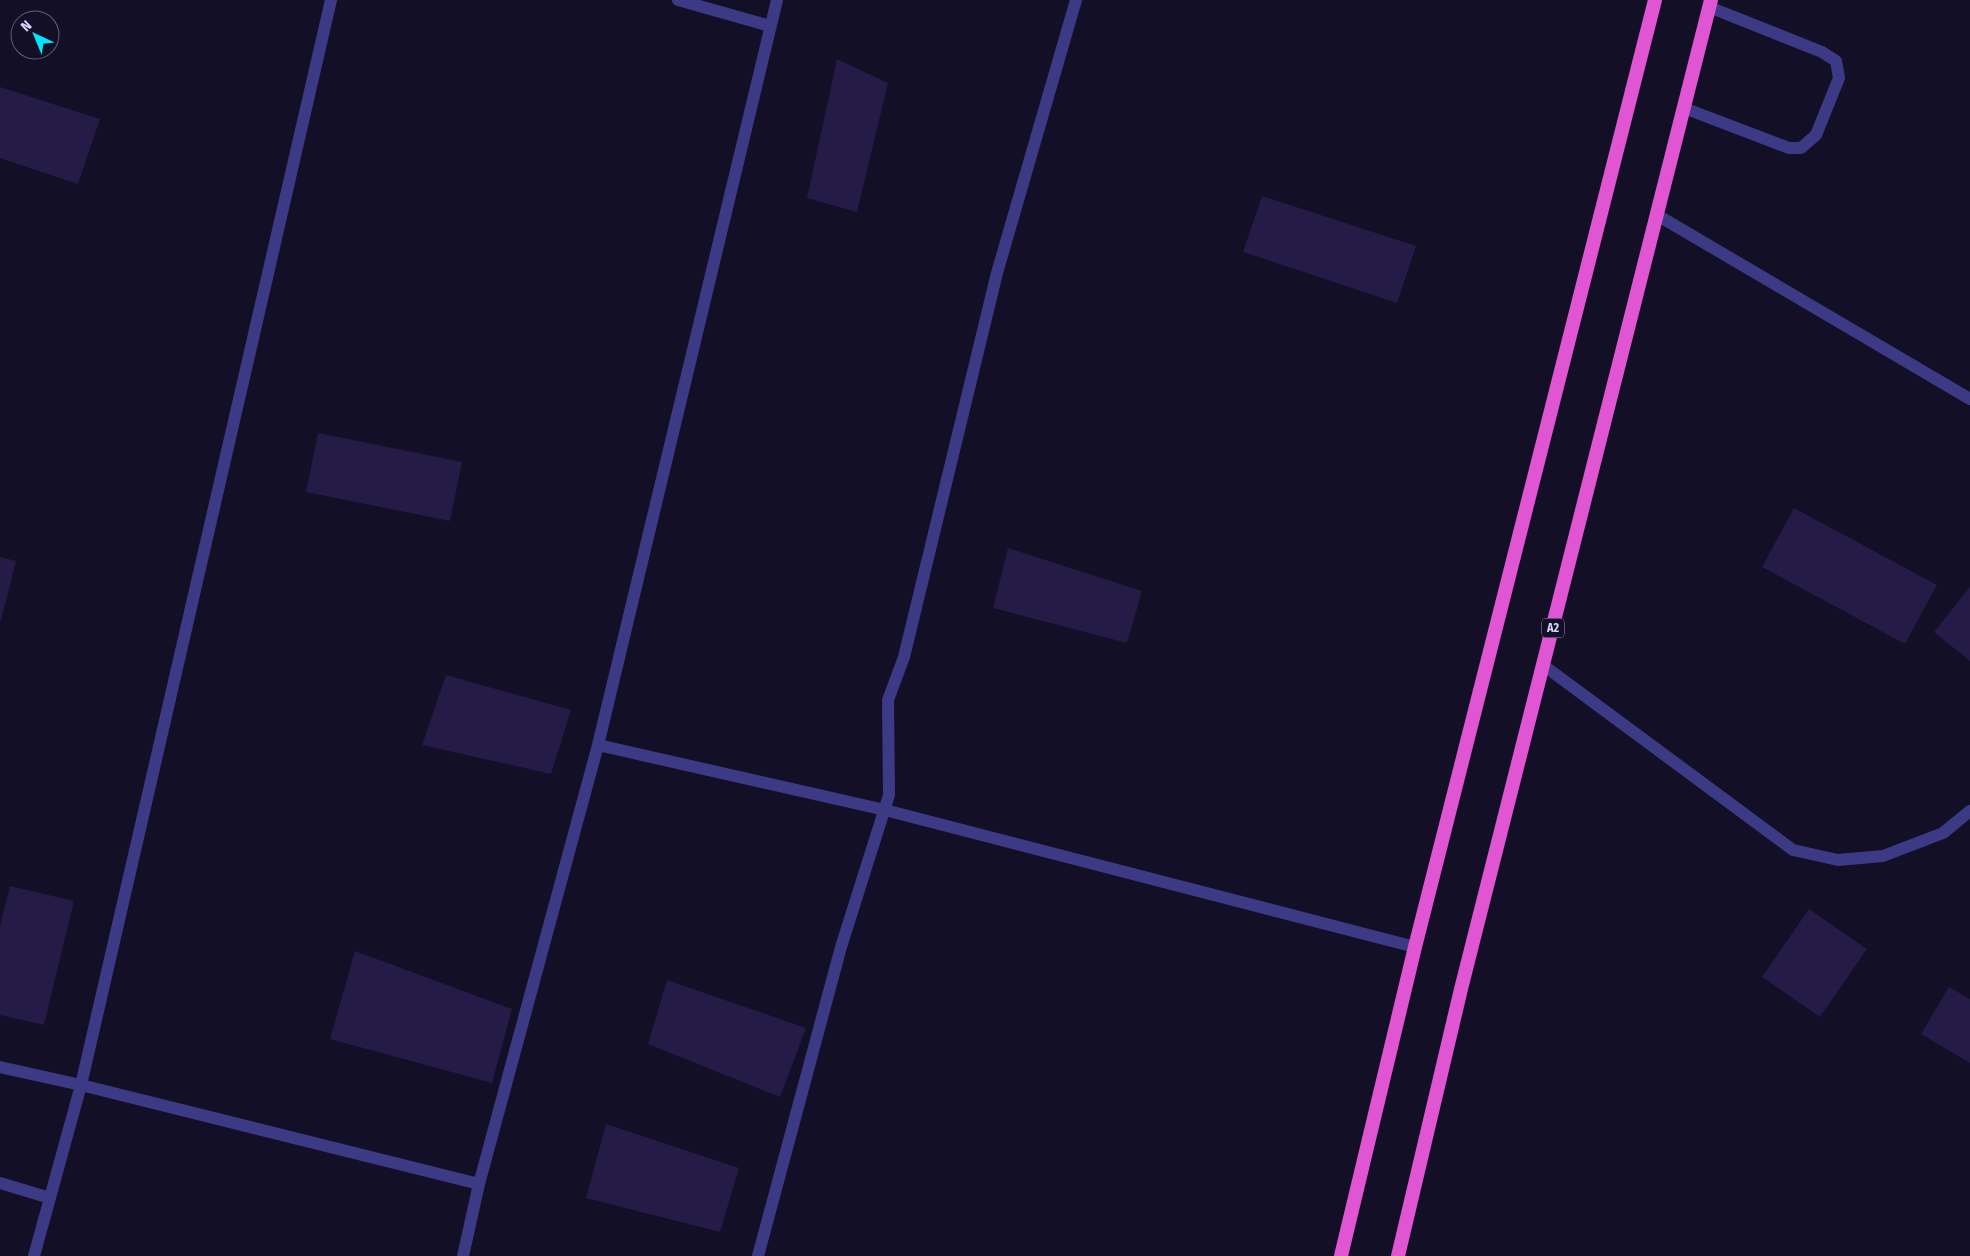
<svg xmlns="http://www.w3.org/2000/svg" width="1970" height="1256" font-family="'Fira Sans Condensed',sans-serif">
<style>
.building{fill:#241b47}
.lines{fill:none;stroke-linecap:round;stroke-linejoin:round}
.service{stroke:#3d3a85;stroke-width:12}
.minor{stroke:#3d3a85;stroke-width:12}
.trunk{stroke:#e055d1;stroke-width:14}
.labels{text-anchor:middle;stroke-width:4.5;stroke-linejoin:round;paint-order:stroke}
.shield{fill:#130f26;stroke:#9e99be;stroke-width:1}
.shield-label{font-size:12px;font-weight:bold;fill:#d9d4ff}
</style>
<rect width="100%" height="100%" fill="#130f26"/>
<path class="building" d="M837 59 888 83 857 212 807 198Z
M0 87 100 119 78 184 0 158Z
M1262 196 1416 246 1397 303 1243 252Z
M318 433 462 462 450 521 306 492Z
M1794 508 1937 585 1905 644 1762 567Z
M1008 548 1142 591 1127 643 993 608Z
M0 557 16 561 1 620H0Z
M1970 587V661L1934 632Z
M446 675 571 710 551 774 422 745Z
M10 886 74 901 44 1025 0 1015V926Z
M1809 909 1867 949 1820 1017 1762 977Z
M355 951 512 1009 492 1083 330 1039Z
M667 980 806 1028 780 1097 648 1044Z
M1949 987 1970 999V1063L1921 1034Z
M606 1124 739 1168 720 1232 586 1198Z"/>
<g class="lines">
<path class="service" d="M1684 108 1789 148H1801L1816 135 1839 78 1836 61 1822 52 1709 7
M1657 215 1970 399"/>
<path class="minor" d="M678 0 770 26
M1543 665 1793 850 1838 860 1883 856 1943 833 1970 811
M598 745 885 810 1415 947
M0 1067 81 1085 479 1184
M0 1183 50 1198
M34 1256 81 1085 331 0
M463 1256 479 1184 598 745 777 0
M758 1256 841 947 889 795 888 700 904 657 997 273 1076 0"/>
<path class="trunk" d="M1341 1256 1415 947 1655 0
M1398 1256 1461 989 1711 0"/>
</g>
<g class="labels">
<rect class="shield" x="1542" y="618.5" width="22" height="19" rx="4"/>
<g class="shield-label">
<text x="1553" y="632">A2</text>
</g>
</g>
<g transform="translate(35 35) rotate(316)"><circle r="24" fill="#130f26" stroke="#625e7d"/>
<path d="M0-4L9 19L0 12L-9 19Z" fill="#00e5ff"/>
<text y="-8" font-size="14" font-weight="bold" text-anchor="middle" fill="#d9d4ff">N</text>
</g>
</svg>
